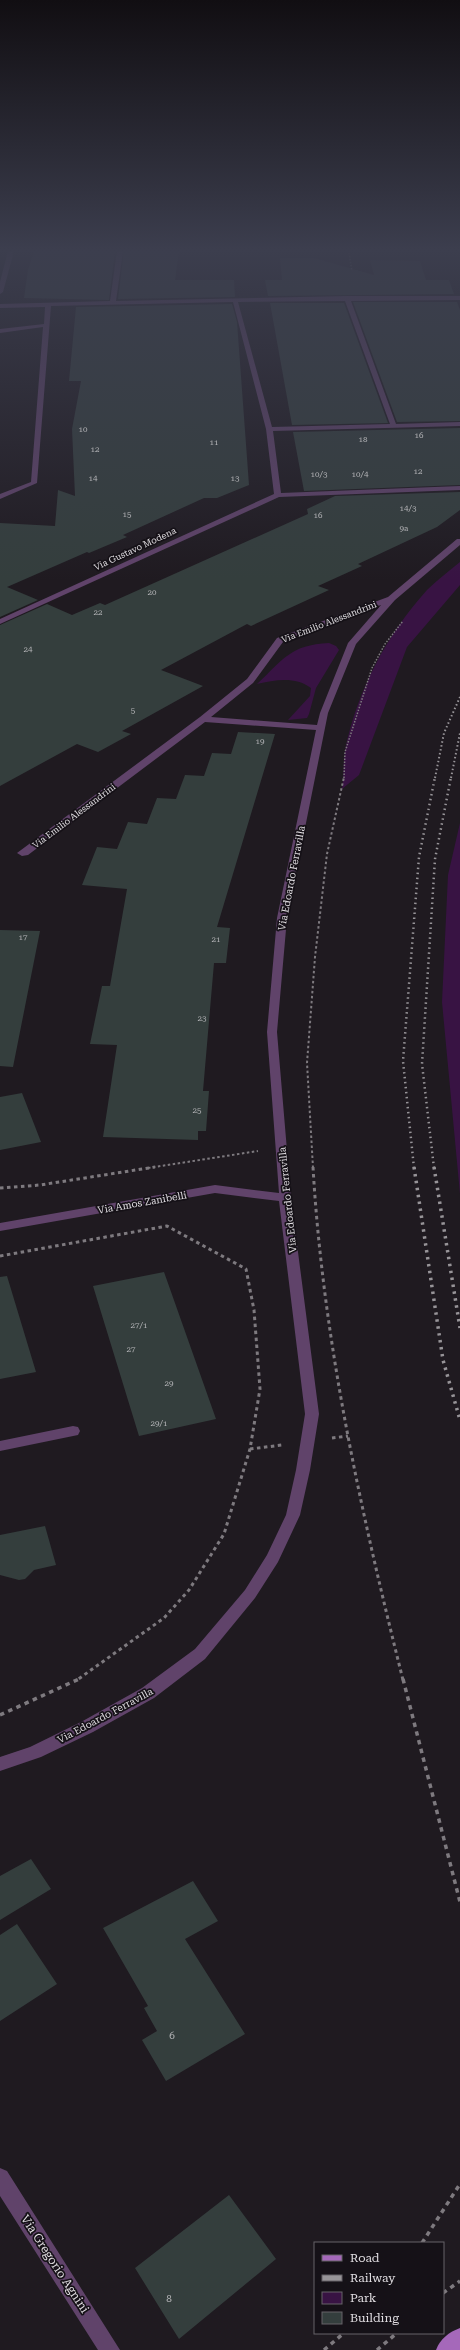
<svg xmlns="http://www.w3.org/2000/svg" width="460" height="2350" font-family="'Roboto Serif',serif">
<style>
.green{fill:#381343}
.building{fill:#343e3d}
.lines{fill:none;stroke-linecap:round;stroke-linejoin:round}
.path-far3{stroke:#7e7a7f;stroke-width:1.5;stroke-dasharray:1.5 1.5;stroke-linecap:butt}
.path-far2{stroke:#7e7a7f;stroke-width:2;stroke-dasharray:2.5 2.5;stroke-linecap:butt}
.path-far1{stroke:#7e7a7f;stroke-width:3;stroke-dasharray:3.5 3.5;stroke-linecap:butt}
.path{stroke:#7e7a7f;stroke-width:3.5;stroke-dasharray:4.5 4.5;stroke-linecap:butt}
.minor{fill:#60436a;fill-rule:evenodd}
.major{fill:#a568ba;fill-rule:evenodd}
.rail-far2{stroke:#979498;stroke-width:2;stroke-dasharray:1.5 2.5;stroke-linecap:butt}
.rail-far1{stroke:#979498;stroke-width:2.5;stroke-dasharray:1.5 3.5;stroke-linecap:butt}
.rail{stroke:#979498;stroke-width:3.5;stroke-dasharray:2.5 4.5;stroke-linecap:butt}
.labels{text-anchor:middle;stroke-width:3.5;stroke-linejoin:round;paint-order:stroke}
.number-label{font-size:8px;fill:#b5b5b8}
.far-street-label{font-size:9px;fill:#e0dde1;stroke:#151117}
.street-label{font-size:10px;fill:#e0dde1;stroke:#151117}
.near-number-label{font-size:10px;fill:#b5b5b8}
.near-street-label{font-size:12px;fill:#e0dde1;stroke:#151117}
</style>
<rect width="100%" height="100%" fill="#1f1a20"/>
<path class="green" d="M460 562V585L407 647 359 775 342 789C344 776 343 763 345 750 358 689 386 636 427 590 437 580 449 571 460 562Z
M329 643 336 646 339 650 316 688 309 714 307 718 288 720 310 696 311 688C295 676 275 680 257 684 284 659 290 645 329 643Z
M460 823V1194L442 1002 448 875Z"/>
<path class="building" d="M34 251H115L109 300 24 298 28 270Z
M124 251H179L175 280H234L235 297 118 299Z
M280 258H314L374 275 370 260 420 261 426 280H449L454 294 268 296 265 280H282Z
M353 302H457L460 310V421L397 422Z
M270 303H344L388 423 292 425Z
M232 304 237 322 249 485 217 498H204L123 535 127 537 89 553 87 552 7 587 38 600 0 617V523L55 526 58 490 75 496 72 429 81 381H69L76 307Z
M460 428V485L304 491 293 432Z
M460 492V510L437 527 358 564 362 566 318 586 329 590 251 626 247 624 161 670 203 686 122 731 131 734 98 752 77 744 0 786V625L47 604 72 615 100 603 105 605 308 514 307 509 335 496Z
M238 732 275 734 217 927 230 928 226 963H214L203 1091H209L206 1131H198V1140L103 1137 117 1045 90 1044 102 986H110L127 889 82 885 97 847 117 849 128 822 147 824 157 798 176 799 185 775 204 776 212 753 231 754Z
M0 930 40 931 13 1067 0 1066Z
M22 1093 41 1142 0 1150V1097Z
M164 1272 216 1419 139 1436 93 1286Z
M7 1276 36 1372 0 1379V1277Z
M45 1526 56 1565 34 1570 25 1579 19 1580 0 1575V1535Z
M31 1859 51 1889 0 1920V1876Z
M193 1881 218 1921 185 1939 245 2034 166 2081 142 2040 157 2031 144 2008 148 2006 103 1928Z
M17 1924 57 1984 0 2021V1935Z
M229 2195 276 2259 179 2339 135 2268Z"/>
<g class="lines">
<path class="path-far3" d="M349 253 352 271
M344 778 345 752 372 668 385 644 403 621"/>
<path class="path-far2" d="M148 1168 258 1151
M313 1168 307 1063 315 957 327 854 344 777"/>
<path class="path-far1" d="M313 1167C323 1341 361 1512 403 1680
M0 1188 40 1185 155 1167
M0 1256 167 1226 246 1269 254 1310 260 1389 250 1449 224 1534 189 1590 164 1618 77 1680
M332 1438 348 1436
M250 1449 282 1445"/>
<path class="path" d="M403 1679 460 1902
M0 1715 79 1679
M422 2243 460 2184
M443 2293 460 2281
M324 2350 344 2333
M377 2350 397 2333"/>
<path class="minor" d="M8 251H14L3 292 0 294V282Z
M117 251H123L116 301 347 296H460V300L351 301 396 424 460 422V426L273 431 281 493 460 486V490L279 497 0 624V619L274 494 266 429 233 302 51 306 37 483 0 499V494L31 482 43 327 0 333V329L44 324 45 307 0 308V304L110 301ZM345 301 390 424 272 427 238 302Z
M457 539H460V545L395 600 356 644 328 713 287 918 277 1032 291 1198 319 1414 310 1470 300 1515 278 1562 255 1598 205 1659 154 1698 93 1732 41 1757 0 1771V1757L30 1747 81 1722 142 1688 195 1649 245 1590 267 1555 286 1515 296 1470 305 1414 279 1201 215 1193 0 1231V1223L215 1185 279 1193 267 1032 277 918 316 730 205 722 28 855 22 856 17 853 200 717 247 679 277 638 388 597ZM381 605 348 643 320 713 317 725 211 717 253 683 283 642Z
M73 1426 78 1427 80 1431 78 1435 0 1451V1441Z
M0 2168 7 2171 120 2350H98L0 2196Z"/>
<path class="major" d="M460 2328V2350H436C440 2339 449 2332 460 2328Z"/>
<path class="rail-far2" d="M435 778 444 733 460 697
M451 778 460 733"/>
<path class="rail-far1" d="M414 1168 403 1061 419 857 435 777
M434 1168 422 1064 435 859 451 777"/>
<path class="rail" d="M414 1167 443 1360 460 1420
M434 1167 460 1328"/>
</g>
<linearGradient id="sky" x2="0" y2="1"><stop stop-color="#110e12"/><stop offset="0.43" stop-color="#3c3e4e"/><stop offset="1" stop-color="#3c3e4e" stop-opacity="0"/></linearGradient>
<rect width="460" height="580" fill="url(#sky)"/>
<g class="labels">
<g class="number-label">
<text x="83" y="432">10</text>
<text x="419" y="438">16</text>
<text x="363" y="442">18</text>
<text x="214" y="445">11</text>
<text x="95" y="452">12</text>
<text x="418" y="474">12</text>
<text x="319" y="477">10/3</text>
<text x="360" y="477">10/4</text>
<text x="93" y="481">14</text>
<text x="235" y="481">13</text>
<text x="408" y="511">14/3</text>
<text x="127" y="517">15</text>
<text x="318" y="518">16</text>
<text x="404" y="531">9a</text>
<text x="152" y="595">20</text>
<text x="98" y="615">22</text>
<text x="28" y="652">24</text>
<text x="133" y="713">5</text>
<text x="260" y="744">19</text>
<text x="23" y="940">17</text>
<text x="216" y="942">21</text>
<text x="202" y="1021">23</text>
<text x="197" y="1113">25</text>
<text x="139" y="1328">27/1</text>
<text x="131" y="1352">27</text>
<text x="169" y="1386">29</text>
<text x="159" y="1426">29/1</text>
</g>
<g class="far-street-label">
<text transform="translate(135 549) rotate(-25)" y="3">Via Gustavo Modena</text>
<text transform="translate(329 622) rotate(-21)" y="3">Via Emilio Alessandrini</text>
<text transform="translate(74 816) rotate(-37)" y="3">Via Emilio Alessandrini</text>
</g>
<g class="street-label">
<text transform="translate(291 878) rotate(-79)" y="4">Via Edoardo Ferravilla</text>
<text transform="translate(287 1200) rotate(-96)" y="4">Via Edoardo Ferravilla</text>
<text transform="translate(142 1202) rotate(-10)" y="4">Via Amos Zanibelli</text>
<text transform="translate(105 1715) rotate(-28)" y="4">Via Edoardo Ferravilla</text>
</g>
<g class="near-number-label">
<text x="172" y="2039">6</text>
<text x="169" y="2302">8</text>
</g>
<g class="near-street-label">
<text transform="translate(55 2264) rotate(57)" y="4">Via Gregorio Agnini</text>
</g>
</g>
<rect x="314" y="2242" width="130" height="92" fill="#151117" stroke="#666368"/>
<rect x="322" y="2255" width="20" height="6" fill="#a568ba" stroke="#666368"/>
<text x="350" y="2262" font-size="12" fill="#e0dde1">Road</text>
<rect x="322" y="2275" width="20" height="6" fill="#979498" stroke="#666368"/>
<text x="350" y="2282" font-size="12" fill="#e0dde1">Railway</text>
<rect x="322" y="2292" width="20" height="12" fill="#381343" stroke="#666368"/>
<text x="350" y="2302" font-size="12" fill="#e0dde1">Park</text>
<rect x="322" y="2312" width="20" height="12" fill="#343e3d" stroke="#666368"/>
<text x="350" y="2322" font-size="12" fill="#e0dde1">Building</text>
</svg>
